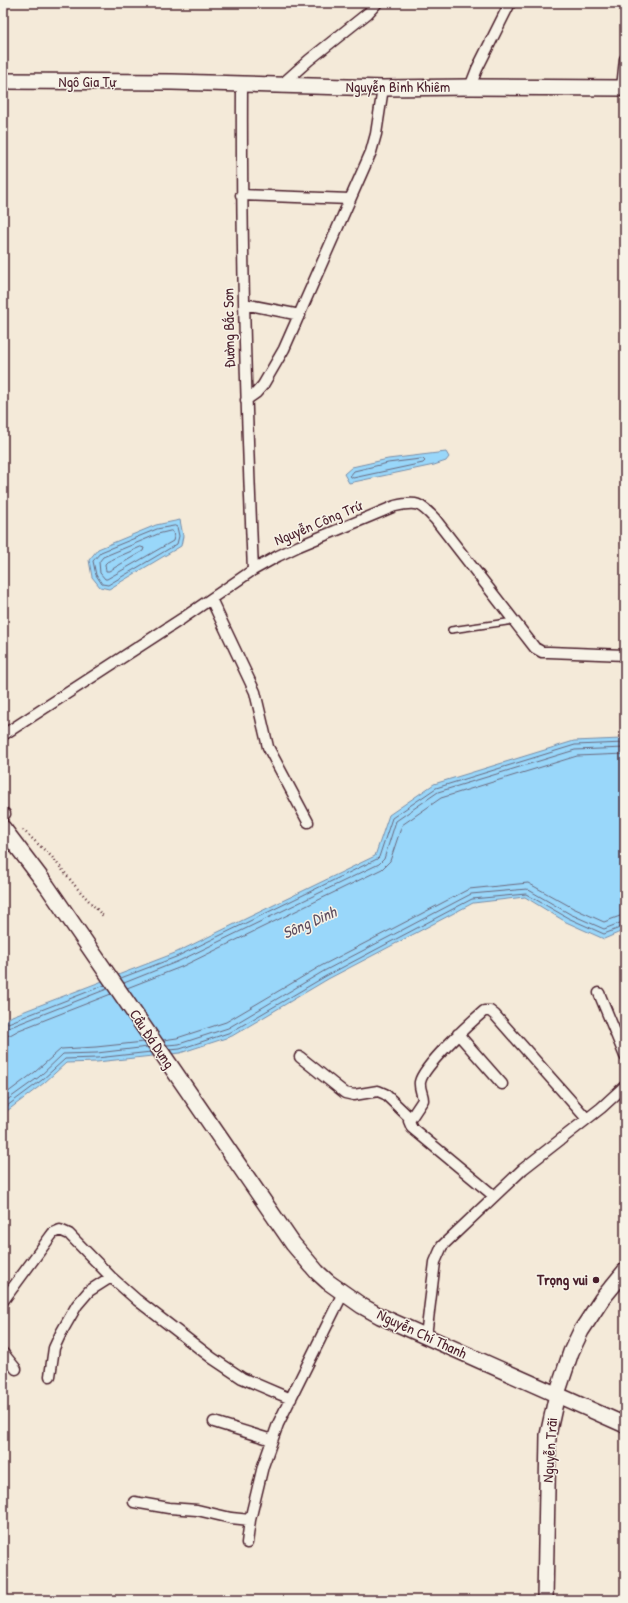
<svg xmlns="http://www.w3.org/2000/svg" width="628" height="1603" font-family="'Patrick Hand',sans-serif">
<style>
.water{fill:#99d7fa;stroke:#798da7}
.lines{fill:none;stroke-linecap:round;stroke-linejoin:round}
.shore{stroke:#6a697e;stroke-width:1}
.lane-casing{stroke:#4a1f2b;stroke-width:8}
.street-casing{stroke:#4a1f2b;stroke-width:13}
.secondary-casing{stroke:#4a1f2b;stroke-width:18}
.path{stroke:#4a1f2b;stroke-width:2.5;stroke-dasharray:1 3;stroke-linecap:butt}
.lane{stroke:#f7f3e8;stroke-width:5}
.street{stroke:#f7f3e8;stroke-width:10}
.secondary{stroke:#f7f3e8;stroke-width:15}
.poi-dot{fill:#4a1f2b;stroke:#f7f3e8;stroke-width:1.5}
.labels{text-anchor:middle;stroke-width:3;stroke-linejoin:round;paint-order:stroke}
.street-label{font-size:15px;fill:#4a1f2b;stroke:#f7f3e8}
.poi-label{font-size:15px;font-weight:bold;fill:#4a1f2b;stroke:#f7f3e8;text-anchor:end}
.water-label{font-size:16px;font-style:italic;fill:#5e4d5f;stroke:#f7f3e8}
</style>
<rect width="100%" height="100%" fill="#f4ead9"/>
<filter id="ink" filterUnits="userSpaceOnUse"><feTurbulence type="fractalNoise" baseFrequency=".025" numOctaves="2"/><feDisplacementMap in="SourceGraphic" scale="8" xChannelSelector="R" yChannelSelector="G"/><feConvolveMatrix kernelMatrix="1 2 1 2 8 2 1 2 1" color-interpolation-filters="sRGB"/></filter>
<g filter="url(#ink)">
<path class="water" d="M446 452 449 457 446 461 434 465 349 483 344 474 352 467 388 459Z
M180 520 183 536 181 546 109 589 100 587 92 577 89 560 98 549 156 525Z
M621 739H625V930L604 939 566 922 525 897 473 903 328 979 232 1036 180 1053 97 1062 66 1063 44 1083 3 1114V1022L12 1016 175 953 375 856 389 815 434 784 574 741Z"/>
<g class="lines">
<path class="shore" d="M423 459 425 461 423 463 353 478 350 476 354 471 388 463Z
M175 526 177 527 179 536 177 544 108 585 102 584 96 575 93 561 101 552 157 529Z
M171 531 173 532 174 537 173 541 107 579H105L100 573 99 562 103 557 158 534Z
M141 547 144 548 143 551 109 571H106L105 564 107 562Z
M121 978 176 957 377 859 379 857 392 818 436 788 575 745 625 743
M124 983 179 961 379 864 384 859 396 821 438 792 575 750 625 748
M127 988 181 967 382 869 390 861 402 825 441 798 577 756 625 754
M3 1025 105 985
M3 1030 107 989
M3 1036 10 1035 19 1030 111 994
M163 1040 177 1038 226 1022 321 966 469 889 528 883 573 908 604 922 620 916 625 915
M167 1045 179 1044 228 1028 324 971 471 894 527 889 570 914 604 929 625 921
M170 1050 180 1049 231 1032 326 976 472 899 526 894 568 918 604 934 625 926
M3 1096 35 1072 61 1049 96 1047 144 1042
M3 1103 39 1077 63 1054 97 1053 148 1047
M3 1109 42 1080 65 1059 97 1058 151 1052"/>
<g class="lane-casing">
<path id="lane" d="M451 630 514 621"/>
</g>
<g class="street-casing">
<path id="street" d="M242 84C241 246 246 408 253 570
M280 86 309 60 368 13 377 3
M470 87 477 69 510 3
M622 88 625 59
M241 195 350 199
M244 304 300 315
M246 400 256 393 263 385 284 349 371 152 376 134 383 88
M211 599 255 692 268 747 308 822
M3 735 183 618 253 570 278 556 299 546 395 506C417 501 420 503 435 519L535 648 542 652H549L625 655
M3 815 5 814
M599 993 625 1056
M458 1034 502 1084
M300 1057 345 1093 354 1095 378 1091 385 1094 410 1118
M494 1196 412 1128 409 1121 423 1100C423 1094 419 1089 420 1082 423 1066 471 1022 484 1011H490L495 1015 587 1119
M3 1301 50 1237 53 1233 60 1230 69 1234 111 1277 137 1300 212 1358 242 1378 291 1399
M426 1336 435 1262 442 1246 523 1169 601 1108 625 1086
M3 1353 16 1369
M50 1376 54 1348 61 1333 77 1305 89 1291 111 1277
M214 1422 272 1440
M134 1502 169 1508 197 1510 231 1518 250 1520 263 1466 278 1424 343 1293
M247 1543 250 1520"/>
</g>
<g class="secondary-casing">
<path id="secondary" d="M3 81 172 82 383 88 470 87 625 88
M3 828 47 886 293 1244 317 1272 328 1282 362 1306 380 1316 625 1425
M545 1600 548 1435 557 1394 571 1352 581 1331 602 1299 625 1271"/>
</g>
<path class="path" d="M23 830 52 857 77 888 103 916"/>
<use href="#lane" class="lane"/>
<use href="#street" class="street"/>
<use href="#secondary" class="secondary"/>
</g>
</g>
<circle class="poi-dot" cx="596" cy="1280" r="4"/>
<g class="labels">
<g class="street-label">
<text x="87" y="87">Ngô Gia Tự</text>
<text x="398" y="92">Nguyễn Bỉnh Khiêm</text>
<text transform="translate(229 328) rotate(-91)" y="5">Đường Bắc Sơn</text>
<text transform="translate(318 523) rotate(-23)" y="5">Nguyễn Công Trứ</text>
<text transform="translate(152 1039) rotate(56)" y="5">Cầu Đá Dựng</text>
<text transform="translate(422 1334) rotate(25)" y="5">Nguyễn Chí Thanh</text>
<text transform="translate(550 1450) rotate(-86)" y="5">Nguyễn Trãi</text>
</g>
<g class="poi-label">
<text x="588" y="1285">Trọng vui</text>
</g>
<g class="water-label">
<text transform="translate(309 922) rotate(-24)" y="6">Sông Dinh</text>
</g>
</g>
<rect width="628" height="1603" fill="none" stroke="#f7f3e8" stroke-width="16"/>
<rect x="8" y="8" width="612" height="1587" fill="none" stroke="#4a1f2b" stroke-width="1.5" filter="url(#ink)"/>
</svg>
